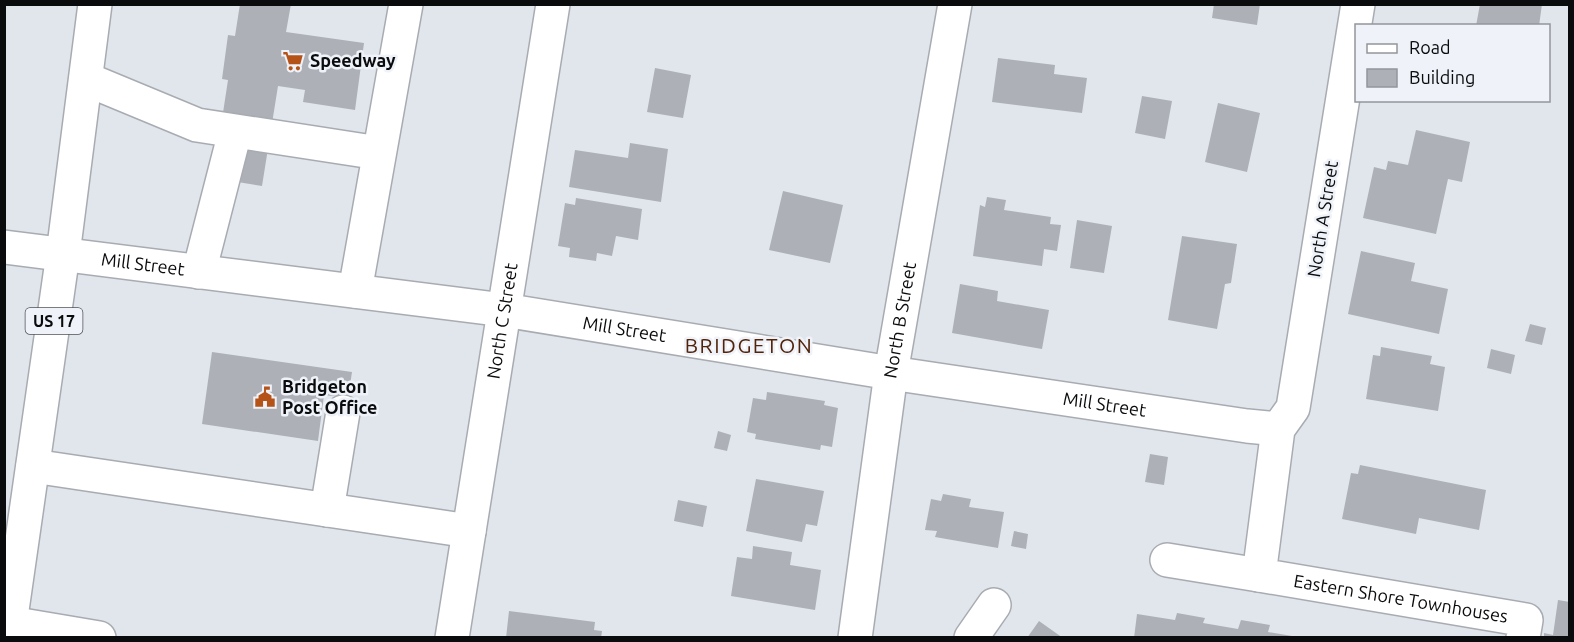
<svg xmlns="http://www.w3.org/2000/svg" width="1574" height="642" font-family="Ubuntu,sans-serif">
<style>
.building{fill:#adb1b7}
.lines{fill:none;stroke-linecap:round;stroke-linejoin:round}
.minor-casing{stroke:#a8acb2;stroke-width:36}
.highway-casing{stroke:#a8acb2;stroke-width:36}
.minor{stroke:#fff;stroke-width:33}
.highway{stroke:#fff;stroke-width:33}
.labels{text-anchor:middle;stroke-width:5;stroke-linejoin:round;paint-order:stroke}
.shield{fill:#eff3f9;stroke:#4f5154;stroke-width:1.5}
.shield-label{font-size:16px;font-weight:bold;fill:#0a0b0d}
.poi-label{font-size:18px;font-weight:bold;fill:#0a0b0d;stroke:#eff3f9;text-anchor:start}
.street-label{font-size:18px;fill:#0a0b0d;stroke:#eff3f9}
.quarter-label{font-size:21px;letter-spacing:1.5px;fill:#522308;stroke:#eff3f9}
</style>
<rect width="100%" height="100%" fill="#e1e6ec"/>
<path class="building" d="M240 4H291L286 32 364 43 355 110 303 102 305 90 278 86 262 186 213 178 228 80 222 79 228 35 235 36Z
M1214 4H1260L1257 25 1212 18Z
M1480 4H1542L1539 26H1476Z
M998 58 1055 65 1054 74 1087 78 1082 113 992 102Z
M655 68 691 75 683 118 647 112Z
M1142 96 1172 101 1165 139 1135 133Z
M1218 103 1260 113 1247 172 1205 162Z
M1416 130 1470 142 1462 182 1448 179 1436 234 1363 218 1374 167 1386 170 1388 161 1408 165Z
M630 143 668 149 661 202 569 187 575 150 628 158Z
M783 191 843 205 830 263 769 250Z
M987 197 1006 200 1004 210 1051 217 1050 224 1061 225 1057 251 1044 249 1042 266 973 256 980 205 985 207Z
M576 198 642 209 638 240 616 236 612 256 597 253 596 261 569 257 570 248 558 246 565 203 575 205Z
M1077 220 1112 226 1104 273 1070 268Z
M1182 236 1237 244 1231 283 1225 284 1217 329 1168 320Z
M1361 251 1415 263 1411 281 1448 289 1439 334 1348 314Z
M960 284 998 291 997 301 1049 310 1042 349 952 333Z
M1530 324 1546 328 1542 345 1525 341Z
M1381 347 1432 356 1430 364 1445 367 1438 411 1366 399 1373 355 1380 356Z
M1491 349 1515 355 1511 374 1487 368Z
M212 352 352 372 348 398 324 395 318 441 202 424Z
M767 392 825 401 824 405 838 408 832 447 821 445 820 450 755 439 756 434 747 432 753 398 766 400Z
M718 431 731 435 727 451 714 448Z
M1150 454 1168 457 1164 485 1145 482Z
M1360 465 1486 490 1479 530 1419 518 1416 534 1342 519 1351 473 1358 474Z
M756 479 824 491 817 526 806 524 802 542 746 531Z
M943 494 971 499 969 507 1004 512 998 548 935 537 937 531 925 530 931 499 941 501Z
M678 500 707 506 703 527 674 521Z
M1014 531 1028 534 1026 549 1011 546Z
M753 546 792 552 790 565 821 570 815 610 731 596 737 557 752 559Z
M1558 600 1570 602V638H1544V633L1553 635Z
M509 611 595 622 594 630 602 631 601 638H506Z
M1177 613 1205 618 1203 623 1238 629 1241 620 1270 625 1268 632 1292 636V638H1134L1137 614 1175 620Z
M1039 621 1063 638H1027Z"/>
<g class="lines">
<g class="minor-casing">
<g id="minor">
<path id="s1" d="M1358 4 1293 408 1278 429 1259 575 1526 620 1523 638"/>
<path d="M86 79 197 125 379 153"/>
<path id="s2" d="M4 247 504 310 891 373 1247 426 1278 429"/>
<path d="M199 272 235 132"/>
<path d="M355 291 406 4"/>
<path d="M33 466 469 531"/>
<path d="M327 510 343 412"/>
<path d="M1167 560 1259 575"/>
<path d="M10 623 99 638"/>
<path id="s3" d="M452 638 553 4"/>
<path id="s4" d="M855 638 891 373 955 4"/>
<path d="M971 638 994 605"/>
</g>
</g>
<g class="highway-casing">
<path id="highway" d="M8 638 63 254 95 4"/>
</g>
<use href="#minor" class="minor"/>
<use href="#highway" class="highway"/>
</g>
<defs>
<g id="supermarket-bare" transform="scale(1.62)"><path d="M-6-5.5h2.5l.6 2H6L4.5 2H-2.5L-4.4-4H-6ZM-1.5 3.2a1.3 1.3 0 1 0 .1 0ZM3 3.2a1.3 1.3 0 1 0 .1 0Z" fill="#b55218" stroke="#eff3f9" stroke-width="2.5" paint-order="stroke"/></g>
<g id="civic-bare" transform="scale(1.62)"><path d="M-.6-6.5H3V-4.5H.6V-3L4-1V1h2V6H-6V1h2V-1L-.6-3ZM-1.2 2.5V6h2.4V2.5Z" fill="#b55218" stroke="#eff3f9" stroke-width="2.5" paint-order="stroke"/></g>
</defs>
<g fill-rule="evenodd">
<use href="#supermarket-bare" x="293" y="61"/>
<use href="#civic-bare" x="265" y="397"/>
</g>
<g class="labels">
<rect class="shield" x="25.5" y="308" width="57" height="26" rx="4.5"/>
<g class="shield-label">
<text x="54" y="327">US 17</text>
</g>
<g class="poi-label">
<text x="310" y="67">Speedway</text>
<text x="282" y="393">Bridgeton<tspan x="282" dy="21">Post Office</tspan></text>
</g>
<g class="street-label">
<text transform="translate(1323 219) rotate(-81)" y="6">North A Street</text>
<text dy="6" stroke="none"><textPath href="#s2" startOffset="140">Mill Street</textPath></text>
<text dy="6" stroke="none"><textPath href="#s4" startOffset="321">North B Street</textPath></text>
<text dy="6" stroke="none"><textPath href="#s3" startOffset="321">North C Street</textPath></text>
<text dy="6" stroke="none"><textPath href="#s2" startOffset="626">Mill Street</textPath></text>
<text dy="6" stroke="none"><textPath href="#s2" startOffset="1112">Mill Street</textPath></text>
<text dy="6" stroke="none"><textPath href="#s1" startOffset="726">Eastern Shore Townhouses</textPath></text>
</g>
<g class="quarter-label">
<text x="749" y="353">BRIDGETON</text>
</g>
</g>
<rect width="1574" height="642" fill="none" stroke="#0a0b0d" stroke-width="12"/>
<rect x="1355" y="24" width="195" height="78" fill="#eff3f9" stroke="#93969b" stroke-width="1.5"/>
<rect x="1367" y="44" width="30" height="9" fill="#ffffff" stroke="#93969b" stroke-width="1.5"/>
<text x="1409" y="54" font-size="18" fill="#0a0b0d">Road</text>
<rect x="1367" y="69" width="30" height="18" fill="#adb1b7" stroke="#93969b" stroke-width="1.5"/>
<text x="1409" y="84" font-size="18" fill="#0a0b0d">Building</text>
</svg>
